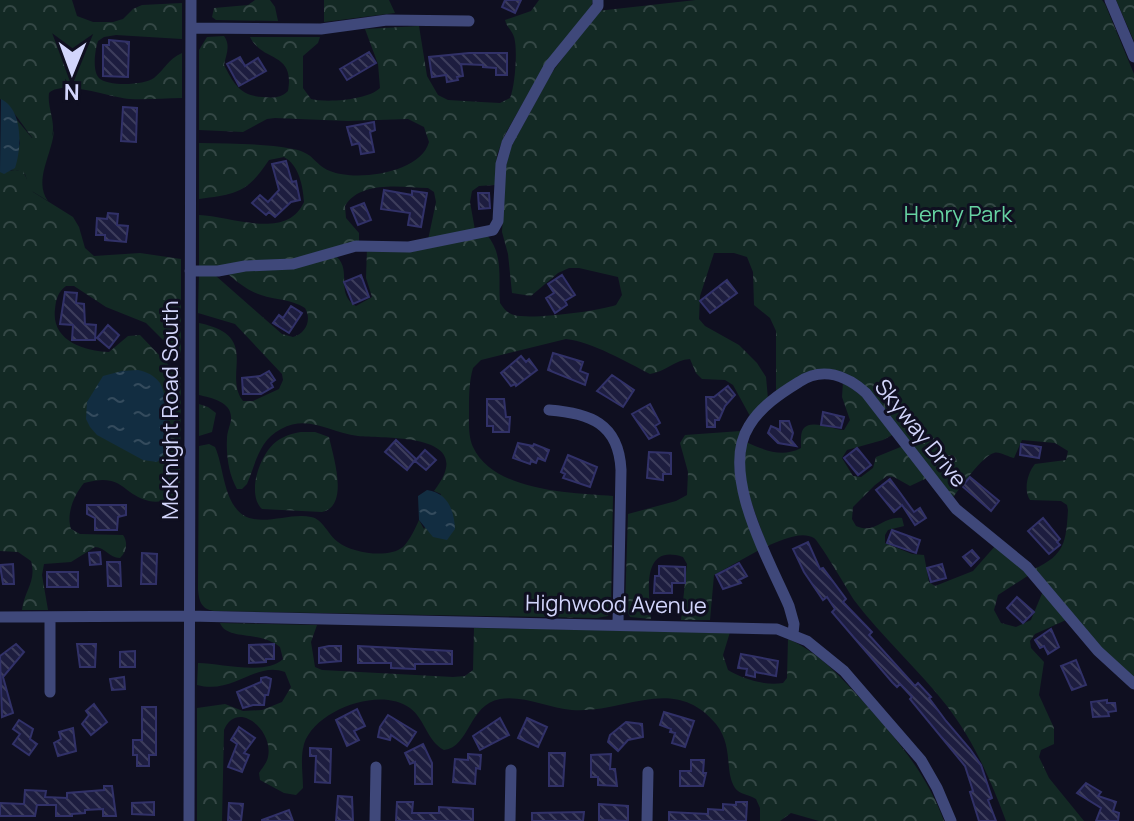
<svg xmlns="http://www.w3.org/2000/svg" width="1134" height="821" font-family="Manrope,sans-serif">
<style>
.green{fill:#132924}
.forest{fill:url(#forest-crowns)}
.water{fill:url(#water-ripples)}
.building{fill:url(#building-back-hatch);stroke:#313168;stroke-width:2}
.lines{fill:none;stroke-linecap:round;stroke-linejoin:round}
.minor{stroke:#3f487a;stroke-width:11}
.labels{text-anchor:middle;stroke-width:6;stroke-linejoin:round;paint-order:stroke}
.park-label{font-size:22px;fill:#66d3a2;stroke:#0f0f20}
.street-label{font-size:22px;fill:#d2d5fb;stroke:#0f0f20}
</style>
<defs>
<pattern id="forest-crowns" width="20" height="18" patternUnits="userSpaceOnUse" patternTransform="scale(2)"><rect width="20" height="18" fill="#132924"/><path d="M2 6a3 3 0 1 1 6 0M12 15a3 3 0 1 1 6 0" fill="none" stroke="#344745"/></pattern>
<pattern id="water-ripples" width="26" height="14" patternUnits="userSpaceOnUse" patternTransform="scale(2)"><rect width="26" height="14" fill="#122d41"/><path d="M2 4q2-2 4 0t4 0M15 11q2-2 4 0t4 0" fill="none" stroke="#344b5d"/></pattern>
<pattern id="building-back-hatch" width="6" height="6" patternUnits="userSpaceOnUse" patternTransform="scale(2)"><rect width="6" height="6" fill="#1d1d3f"/><path d="M-1 5l2 2M0 0l6 6M5-1l2 2" fill="none" stroke="#3d3d5c"/></pattern>
</defs>
<rect width="100%" height="100%" fill="#0f0f20"/>
<path class="green" d="M13 115 32 138 52 136 54 130C53 153 33 180 48 201L30 190 25 174 17 170H12L20 143Z"/>
<path class="forest" d="M0 0H72L77 16 93 22H113L123 19 133 9 142 5 182 3V39L116 35 104 37 98 41C95 50 92 71 99 78 108 87 145 85 154 78 165 69 168 59 182 53V98C164 98 147 100 130 99 109 98 65 79 49 93 47 108 56 121 52 136L46 142H36C27 132 9 103 0 99Z
M255 0H270L275 7 278 21 216 20 212 17 214 8 248 5Z
M324 0H389L395 13 324 22Z
M539 0H593L590 10 547 61 504 136 497 155 495 185 479 186 472 191 470 202 475 230 428 240 436 202 434 192 428 188C402 187 360 180 345 206L346 218 359 233V242C338 245 319 255 299 258 266 264 231 268 199 267V215C231 216 287 241 304 202 303 186 299 165 284 157L269 160C247 193 237 194 199 199V143C231 144 262 143 293 149 315 153 313 164 330 171 356 182 421 173 429 142L424 127 408 119 348 121 275 118 267 119 243 132 199 130V50L207 37 224 36C231 46 226 54 224 65 234 84 240 96 263 97 273 98 281 98 288 91 295 51 263 63 250 37H320L318 43 303 56V88L311 99C327 103 368 100 380 88L378 64 365 29 419 26 427 76 438 95 448 100 481 102 500 103 510 98C515 87 518 49 514 37 512 30 507 28 505 20L531 11Z
M696 0H1102L1105 4 1134 74V679L1114 662 1034 569C1065 555 1066 542 1068 510L1067 505 1061 501 1030 500C1023 490 1028 472 1035 464L1066 460 1068 451 1055 443 1022 440 1014 458C1008 457 999 451 994 453 983 455 959 489 952 499L890 416 833 371 776 393V331L770 318 754 305 753 272 747 257 734 253H714L700 296 699 319 705 326 739 345 757 363 766 377 768 399 750 416 733 385 725 380 702 379 696 373 690 359C674 360 665 372 650 374 627 362 592 342 566 339L481 360 473 368C469 382 469 396 469 411 469 422 468 436 473 447 494 492 572 493 613 496L611 608 608 616 597 618 214 611C201 609 199 601 198 589L199 446 209 444 215 447C224 467 223 501 243 515 262 527 291 512 311 517 323 519 328 535 338 542 352 553 388 559 403 547 410 540 415 529 419 520L424 529 441 494 434 491C480 432 386 439 358 436 330 433 309 414 281 429 259 440 256 463 247 484L242 489H237C229 475 226 456 227 439 227 432 230 426 231 420 233 402 212 398 199 395V323C262 336 222 374 243 401H253L279 389 283 380 282 374 235 324 198 313 199 275 216 276 282 334 293 337C306 333 312 320 305 308 291 299 276 300 261 295 248 291 237 282 227 273L337 257C352 271 335 294 356 306L372 297 366 278 367 248 487 235C504 255 498 279 500 303 504 309 507 313 514 315 531 320 599 311 616 305L622 295 618 277 579 268H569L558 273 531 296 512 293 508 254 502 232 506 166 510 149 551 74 597 11Z
M1116 0H1134V41Z
M15 170 23 171 33 192 73 217 79 227 85 248 94 256 140 253 181 259V358L146 323 106 307 74 286H66C58 292 56 299 55 309 51 340 83 351 109 352L128 336 140 335 181 378 180 497C170 500 159 503 149 501 121 494 124 472 84 483 74 495 66 514 71 529L80 534 123 535C128 542 127 552 120 558 109 558 105 547 95 547L71 562 44 564 42 575 48 610H22C24 591 37 581 31 561L18 552 0 551V172Z
M843 382 867 400 894 434 883 440 847 450 842 458 853 476 861 477 873 468 876 457 903 446 927 478 910 486 894 477 887 476 875 485 853 507 852 519 856 526C875 535 884 515 902 518L904 526 888 530 885 535V543L912 554 924 555 929 582 935 586 973 571 996 545 1029 575 998 595 994 610 1001 623 1016 627 1031 620 1043 591 1066 620 1035 634 1030 641 1031 648 1044 662 1039 695 1054 728V744L1041 750 1039 757 1049 778 1084 821H1006C991 781 974 741 947 706 918 669 882 637 854 600 847 589 819 541 814 538 801 530 780 541 767 546L743 479 746 442C764 450 782 458 801 448 801 443 800 432 804 428 812 419 834 430 844 430L850 420 842 397Z
M199 404 208 407 216 413 212 432 199 436Z
M741 431C724 472 746 511 761 549L714 575 710 620H681L687 564 683 557C640 543 649 594 651 619L630 617 625 607 628 514 676 501 687 495 688 472 680 443 685 435Z
M301 432H315L329 437C333 456 350 506 322 512L262 509C246 494 260 453 277 441 284 436 293 433 301 432Z
M220 623 317 625 311 642 315 667 322 670 453 677 465 676 473 670 474 628 730 632 723 655 728 670C743 679 765 686 783 683L787 678 788 639C818 652 839 675 860 698 895 737 926 772 944 821H819L791 813 780 821H760V808L756 799C749 794 740 795 735 788 724 771 734 747 716 724 674 673 624 714 572 710 549 708 523 695 500 699 468 705 470 747 444 750 427 741 425 719 410 708 380 686 315 710 304 744 300 758 303 774 303 788L296 795 284 793 260 780 259 773C262 768 267 763 268 757 274 730 237 699 224 730L222 821H197V708L225 704 243 711 262 710 282 702 291 687 285 672C255 661 234 695 197 685L198 663C220 663 266 676 283 659L280 647C260 630 227 641 220 623Z"/>
<path class="water" d="M1 99C23 110 22 147 15 168L4 174 0 172Z
M138 370C147 372 154 375 160 383 169 399 173 452 157 462L143 460 97 435 90 427 86 419 87 402 103 376 122 371Z
M427 490C448 493 454 510 455 529L447 540 433 537 419 520 418 496Z"/>
<path class="building" d="M505 0H521L515 13 502 7Z
M109 40 129 42 128 77 103 76V45H109Z
M369 52 376 63 347 80 340 69Z
M469 53H507V75H496V68L483 67V65L461 64 463 76 457 77 458 80 447 82 446 75 432 77 429 57Z
M240 57 245 66 258 58 266 71 239 86 227 64Z
M123 107 137 108 136 142 121 141Z
M374 122 375 130 370 132 374 152 361 154 359 143 352 145 347 127Z
M286 161 292 182 296 181 300 200 291 202 275 217 269 212 266 215 252 203 260 195 268 202 279 190 272 164Z
M384 190 412 195V191L427 193 421 227 408 225 410 213 381 209Z
M478 193H489L490 208 479 209Z
M364 203 371 220 358 225 351 208Z
M108 213 118 214 117 225 128 226 126 242 105 240V235H96L97 218 107 219Z
M361 275 369 297 353 304 344 282Z
M562 275 575 295 565 301 567 305 555 313 546 298 554 293 548 284Z
M727 280 737 293 710 313 700 301Z
M65 292 77 293 76 303 84 304 85 324 96 325 95 340H72L73 325 60 324Z
M291 306 302 313 289 333 273 323 279 315 283 318Z
M108 325 119 335 109 348 97 338Z
M553 353 583 362 580 371 588 374 585 385 548 370Z
M521 356 526 362 529 359 537 370 516 386 515 384 511 386 501 373Z
M269 371 275 380 271 383 273 387 261 394H243L242 378 260 376Z
M612 375 634 390 623 407 597 391Z
M728 386 735 395 725 406 719 420H715V427H707L706 397H714Z
M487 399H504L506 417H510L509 432H493V426H487Z
M650 404 660 423 655 426 659 434 649 439 632 414Z
M823 412 844 417 841 428 821 425Z
M780 421H789L793 433 791 440 796 446 778 443 768 433 771 426 780 430Z
M396 440 416 459 407 470 385 452Z
M518 443 533 446 534 444 549 450 545 461 538 458 536 463 531 461 530 464 513 458Z
M1021 444 1041 447 1039 458 1020 455Z
M857 448 871 465 858 475 844 458Z
M425 450 436 460 426 470 415 461Z
M649 452 671 453V474H663V480L647 478Z
M568 455 597 467 590 487 563 478 565 474 561 472Z
M970 477 999 501 991 511 962 486Z
M890 479 914 512 920 508 926 518 915 525 902 505 894 512 876 490Z
M87 505H126V515L118 517 117 530H95V518L87 514Z
M1043 518 1060 539 1057 542 1060 545 1049 554 1028 531Z
M892 530 920 540 916 553 887 543Z
M808 542 820 569 823 568 846 599 843 602 872 632 869 635 915 686 918 683 931 697 929 698 946 721 970 749 981 765 992 798 988 800 996 821H979L970 792 973 791 965 766 910 699 912 697 900 684 897 687 892 682 832 612 835 609 827 597 823 600 804 572 793 549Z
M972 550 979 558 971 566 963 557Z
M100 552 101 564 90 565 89 553Z
M142 553 157 554 156 584H141Z
M107 562H120L121 586H108Z
M739 563 747 576 739 580 741 583 723 589 716 575Z
M13 564 14 584H3L0 565Z
M942 564 946 578 931 582 927 568Z
M659 566 685 567V583H672V593H654L655 576H659Z
M47 572H78V587H47Z
M1017 597 1034 612 1023 623 1007 608Z
M1051 629 1059 647 1048 654 1044 646 1040 648 1035 640Z
M16 644 24 652 3 677 13 713 2 717 0 656Z
M77 644H96L95 667H80Z
M274 644V659H266V662L249 663V645Z
M329 646H341V661L319 663V648Z
M358 646 452 651V664H415V669L391 668V663H358Z
M135 651V667H120V652Z
M741 654 778 661 776 676 755 672V677L746 675 747 669 738 668Z
M1076 660 1086 685 1072 690 1061 666Z
M124 677 125 689 112 690 110 679Z
M266 677 271 679 270 686 268 695H265L264 705H253L243 708 237 692 261 682V678Z
M1107 700V703H1115L1116 711 1108 712 1109 716 1093 717 1091 702Z
M94 704 107 722 91 735 82 724 89 715 86 711Z
M142 707H156V755H149V766H137V755H133V740H142Z
M357 709 365 726 354 731 359 740 347 746 336 720Z
M664 712 694 721 685 747 672 743 675 733 670 732 671 729 660 725Z
M388 715 416 732 407 746 391 735 390 740 378 737 380 727Z
M500 718 509 735 480 750 473 736Z
M527 718 547 727 538 747 518 738Z
M19 720 33 729 30 739 37 744 29 755 13 744 20 734 13 729Z
M626 722 642 724 643 737 628 740 618 751 608 742 610 735Z
M239 727 255 738 244 753 249 755 242 772 228 767 237 744 231 740Z
M73 728 76 751 58 756 54 743 61 739 59 732Z
M423 744 432 763V784H415V762L410 764 405 753Z
M310 748 331 749 330 783 315 782 316 756H310Z
M549 753H565L563 786H549Z
M468 754 481 755 480 769 476 768 475 784 453 782 455 759 468 760Z
M611 754 610 769H615L617 786 598 785V777H591V755Z
M691 760H704L703 773H706L703 786H680V771H691Z
M1086 783 1101 792 1098 796 1116 802 1113 811 1119 813 1118 821H1096L1101 808 1077 793Z
M104 786H112L116 816H103V809L85 810V813L72 814V816H56V805H37L35 816H0V803L24 804 25 790 46 791 45 797 67 798V793L104 790Z
M338 796 352 797 353 821H336Z
M154 802V815L132 814V803Z
M397 802H413L412 813H439V807L473 809V821H396Z
M736 802H747L746 821H669V812L708 814V809L723 810V804L736 805Z
M229 803 243 804 241 821H228Z
M599 804 628 806V821L599 820Z
M289 810 293 821H262V820Z
M584 812 583 821H532V813Z"/>
<g class="lines">
<path class="minor" d="M1110 0 1134 57
M191 28 321 29 387 20 469 21
M190 271H218L245 266 293 264 356 246 409 247 493 230 498 221 501 164 507 143 550 65 598 6V0
M549 410C589 413 619 423 621 470L618 624
M0 617 189 616 777 629 807 641 844 671 921 760 937 788 951 821
M793 634 794 624 789 606C769 560 719 473 749 426 760 407 781 393 799 382 823 366 847 376 866 393L956 509 1027 567 1098 651 1134 684
M50 692V617
M189 821 191 0
M375 821 376 767
M510 821 511 770
M647 821 648 772"/>
</g>
<g class="labels">
<g class="park-label">
<text x="958" y="222">Henry Park</text>
</g>
<g class="street-label">
<text transform="translate(170 410) rotate(-90)" y="8">McKnight Road South</text>
<text transform="translate(921 433) rotate(51)" y="8">Skyway Drive</text>
<text transform="translate(616 604) rotate(1)" y="8">Highwood Avenue</text>
</g>
</g>
<g transform="translate(72 72) rotate(181)" stroke="#0f0f20" stroke-width="6" paint-order="stroke">
<path d="M0-6L14 30L0 20L-14 30Z" fill="#d2d5fb"/>
<text y="-12" font-size="22" font-weight="bold" text-anchor="middle" fill="#d2d5fb">N</text>
</g>
</svg>
